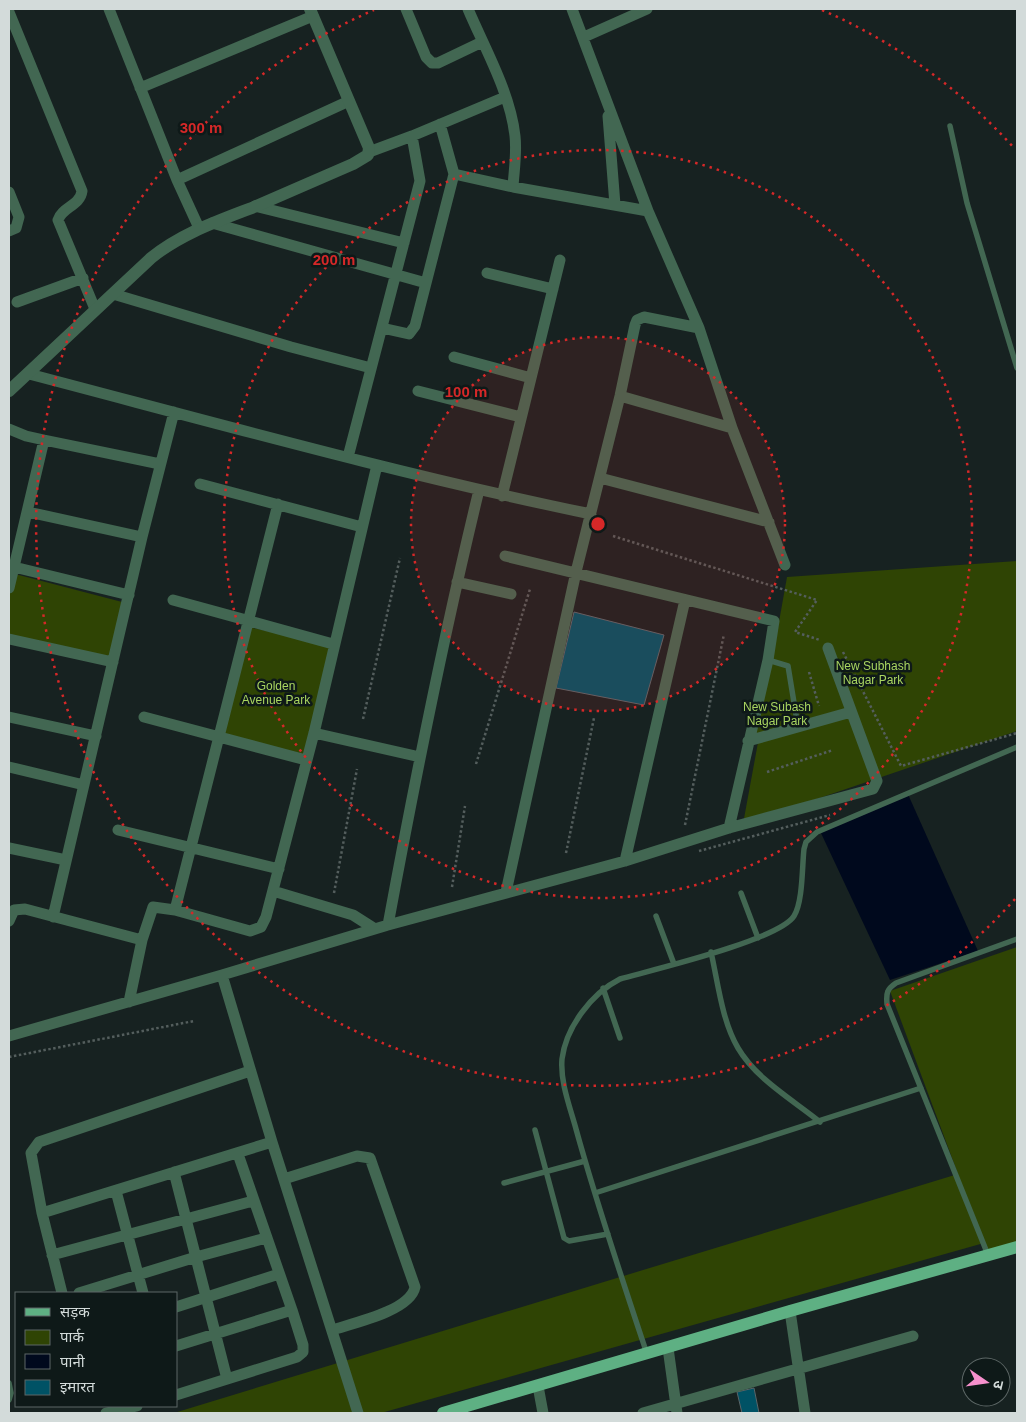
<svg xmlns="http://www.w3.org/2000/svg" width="1026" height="1422" font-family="Helvetica,'Noto Sans Devanagari',sans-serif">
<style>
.green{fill:#2f4404}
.water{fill:#00091d}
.building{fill:#005265;stroke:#596569}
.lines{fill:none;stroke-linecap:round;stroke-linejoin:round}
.path{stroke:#545e5d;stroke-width:2.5;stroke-dasharray:2.5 2.5;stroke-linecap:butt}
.service{stroke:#426752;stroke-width:5.5}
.minor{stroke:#426752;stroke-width:11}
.tertiary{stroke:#426752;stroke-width:12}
.primary{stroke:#5eb083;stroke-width:12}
.ring{fill:none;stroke:#d62828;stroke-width:2.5;stroke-dasharray:2.5 5}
.labels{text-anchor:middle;stroke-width:5;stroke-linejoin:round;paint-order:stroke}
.park-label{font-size:12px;fill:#a9d560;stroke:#0e1918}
.centre{fill:#d62828;stroke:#0e1918;stroke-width:2.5}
.ring-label{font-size:15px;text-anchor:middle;font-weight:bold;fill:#d62828;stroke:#0e1918;stroke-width:5;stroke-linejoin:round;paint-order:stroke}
</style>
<rect width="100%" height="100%" fill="#172221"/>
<path class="green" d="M1017 561V731L743 824 759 737 754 738 772 661 787 577Z
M15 574 126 603 113 661 9 638V597Z
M248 627 332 645 305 758 220 737Z
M1017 947V1244L988 1252 984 1243 381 1413H174L958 1174 890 991Z"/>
<path class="water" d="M907 792 978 951 890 980 820 831Z"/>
<path class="building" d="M574 612 664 635 644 705 556 688Z
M754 1388 759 1413H742L737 1392Z"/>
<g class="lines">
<path class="path" d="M613 536 817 600 795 632 820 640
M843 652 901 766 1017 733
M809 672 819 706
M363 719 400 558
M476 764 530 589
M767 772 833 750
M685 825 724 634
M699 851 830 815
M566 853 594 718
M452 887 465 806
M334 893 357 769
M9 1057 194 1021"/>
<path class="service" d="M950 126 967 203 1017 368
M768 660 788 666 798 727
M741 893 758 938
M656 916 674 964
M711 952C718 983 722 1021 738 1048 756 1079 793 1100 820 1122
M603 988 620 1038
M535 1130 564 1238 569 1241 608 1234
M504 1183 585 1161
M595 1193 921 1088
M988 1255 887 1004C886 993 887 989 896 983L1017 939
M647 1354C622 1279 597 1205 576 1129 570 1107 560 1082 562 1059 566 1027 592 993 620 979 652 970 779 940 794 916 803 902 802 866 804 849L806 842 817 832 1017 747
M9 1383 11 1393 9 1400"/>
<path class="minor" d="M109 9 177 180 199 228
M406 9 426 57 432 63H438L482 42
M468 9C485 49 510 92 515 136 517 153 514 170 513 187
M572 9 648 211 699 328 732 428 785 565
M9 12 82 191C80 206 62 207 58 220L95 309
M584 37 647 9
M140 88 313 16
M608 116 615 205
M369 152 412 136 505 97
M454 174 513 187 648 211
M177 180 349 101
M9 192 19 217 16 228 9 231
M255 206 404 243
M212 223 426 283
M487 273 553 289
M113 294 291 347 371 368
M17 302 83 278
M382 328 409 334 415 326 454 174 440 124
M454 357 531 378
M29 374C216 423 402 475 591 514
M418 391 521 417
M620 396 732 428
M9 429 26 436 44 440 160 464
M348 457 420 181 412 136
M600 478 769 522
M200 484 362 527
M502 496 560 260
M28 512 142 537
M505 556 774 621 768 660 729 828
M14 567 129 595
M457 582 511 594
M9 588 44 440
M173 600 333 644
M9 639 113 662
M9 717 96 736
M144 717 306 760
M314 733 420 757
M748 741 851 712
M9 767 84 785
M118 830 279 869
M9 848 66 860
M625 861 685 600
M273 891 353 915 375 929
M506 892 576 572 620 396 635 325 637 320 644 317 699 328
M175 910 278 504
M53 917 142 537 174 412
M9 921 14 910 25 909 142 940
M388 925C415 779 444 634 479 490
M222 975 272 1142 358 1413
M129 1002 142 940 153 907 175 910 250 931 261 927 266 917 314 733 377 465
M9 1036 222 975 388 925 625 861 729 828 873 789 877 781 828 648
M174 1172 227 1379
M284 1179 357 1156 370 1158 415 1287C410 1311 354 1323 332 1330
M116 1191 143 1293
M42 1213 31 1153 39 1142 250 1071
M52 1255 253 1201
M62 1293 42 1213 272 1142
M79 1293 196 1257 266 1238
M176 1307 279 1274
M790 1311 805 1413
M176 1346 292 1310 238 1154
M668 1348 677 1413
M538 1386 543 1413
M176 1395 297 1357 303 1352V1345L292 1310
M106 1413 137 1406
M643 1413 913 1336"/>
<path class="tertiary" d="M9 391 151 258C182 233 218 221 254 207 287 193 320 178 353 164L368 155 369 148 310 9"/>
<path class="primary" d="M443 1413 790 1311 1017 1247"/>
</g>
<circle cx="598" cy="524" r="187" fill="#d62828" fill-opacity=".12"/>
<g class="ring">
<circle cx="598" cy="524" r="187"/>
<circle cx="598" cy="524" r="374"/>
<path d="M1015 899A561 561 0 1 1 374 10M822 10A561 561 0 0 1 1015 149"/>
</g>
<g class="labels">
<g class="park-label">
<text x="873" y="670">New Subhash<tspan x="873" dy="14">Nagar Park</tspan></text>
<text x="276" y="690">Golden<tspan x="276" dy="14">Avenue Park</tspan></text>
<text x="777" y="711">New Subash<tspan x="777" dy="14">Nagar Park</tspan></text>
</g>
</g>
<circle cx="598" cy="524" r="8" class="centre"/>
<g class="ring-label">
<text x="201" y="133">300 m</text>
<text x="334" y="265">200 m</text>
<text x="466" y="397">100 m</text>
</g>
<rect width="1026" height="1422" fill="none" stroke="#d3dbda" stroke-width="20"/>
<rect x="15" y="1292" width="162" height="115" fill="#0e1918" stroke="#5d6766"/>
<rect x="25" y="1308" width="25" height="8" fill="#5eb083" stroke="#5d6766"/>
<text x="60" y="1317" font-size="15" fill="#d3dbda">सड़क</text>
<rect x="25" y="1330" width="25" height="15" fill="#2f4404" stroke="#5d6766"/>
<text x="60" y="1342" font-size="15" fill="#d3dbda">पार्क</text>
<rect x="25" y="1354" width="25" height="15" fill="#00091d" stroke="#5d6766"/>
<text x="60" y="1367" font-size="15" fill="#d3dbda">पानी</text>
<rect x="25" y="1380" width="25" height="15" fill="#005265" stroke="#5d6766"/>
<text x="60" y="1392" font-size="15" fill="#d3dbda">इमारत</text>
<g transform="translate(986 1382) rotate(103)"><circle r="24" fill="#0e1918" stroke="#5d6766"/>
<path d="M0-4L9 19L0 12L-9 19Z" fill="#f790cd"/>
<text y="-8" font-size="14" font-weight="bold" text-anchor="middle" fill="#d3dbda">उ</text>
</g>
</svg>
